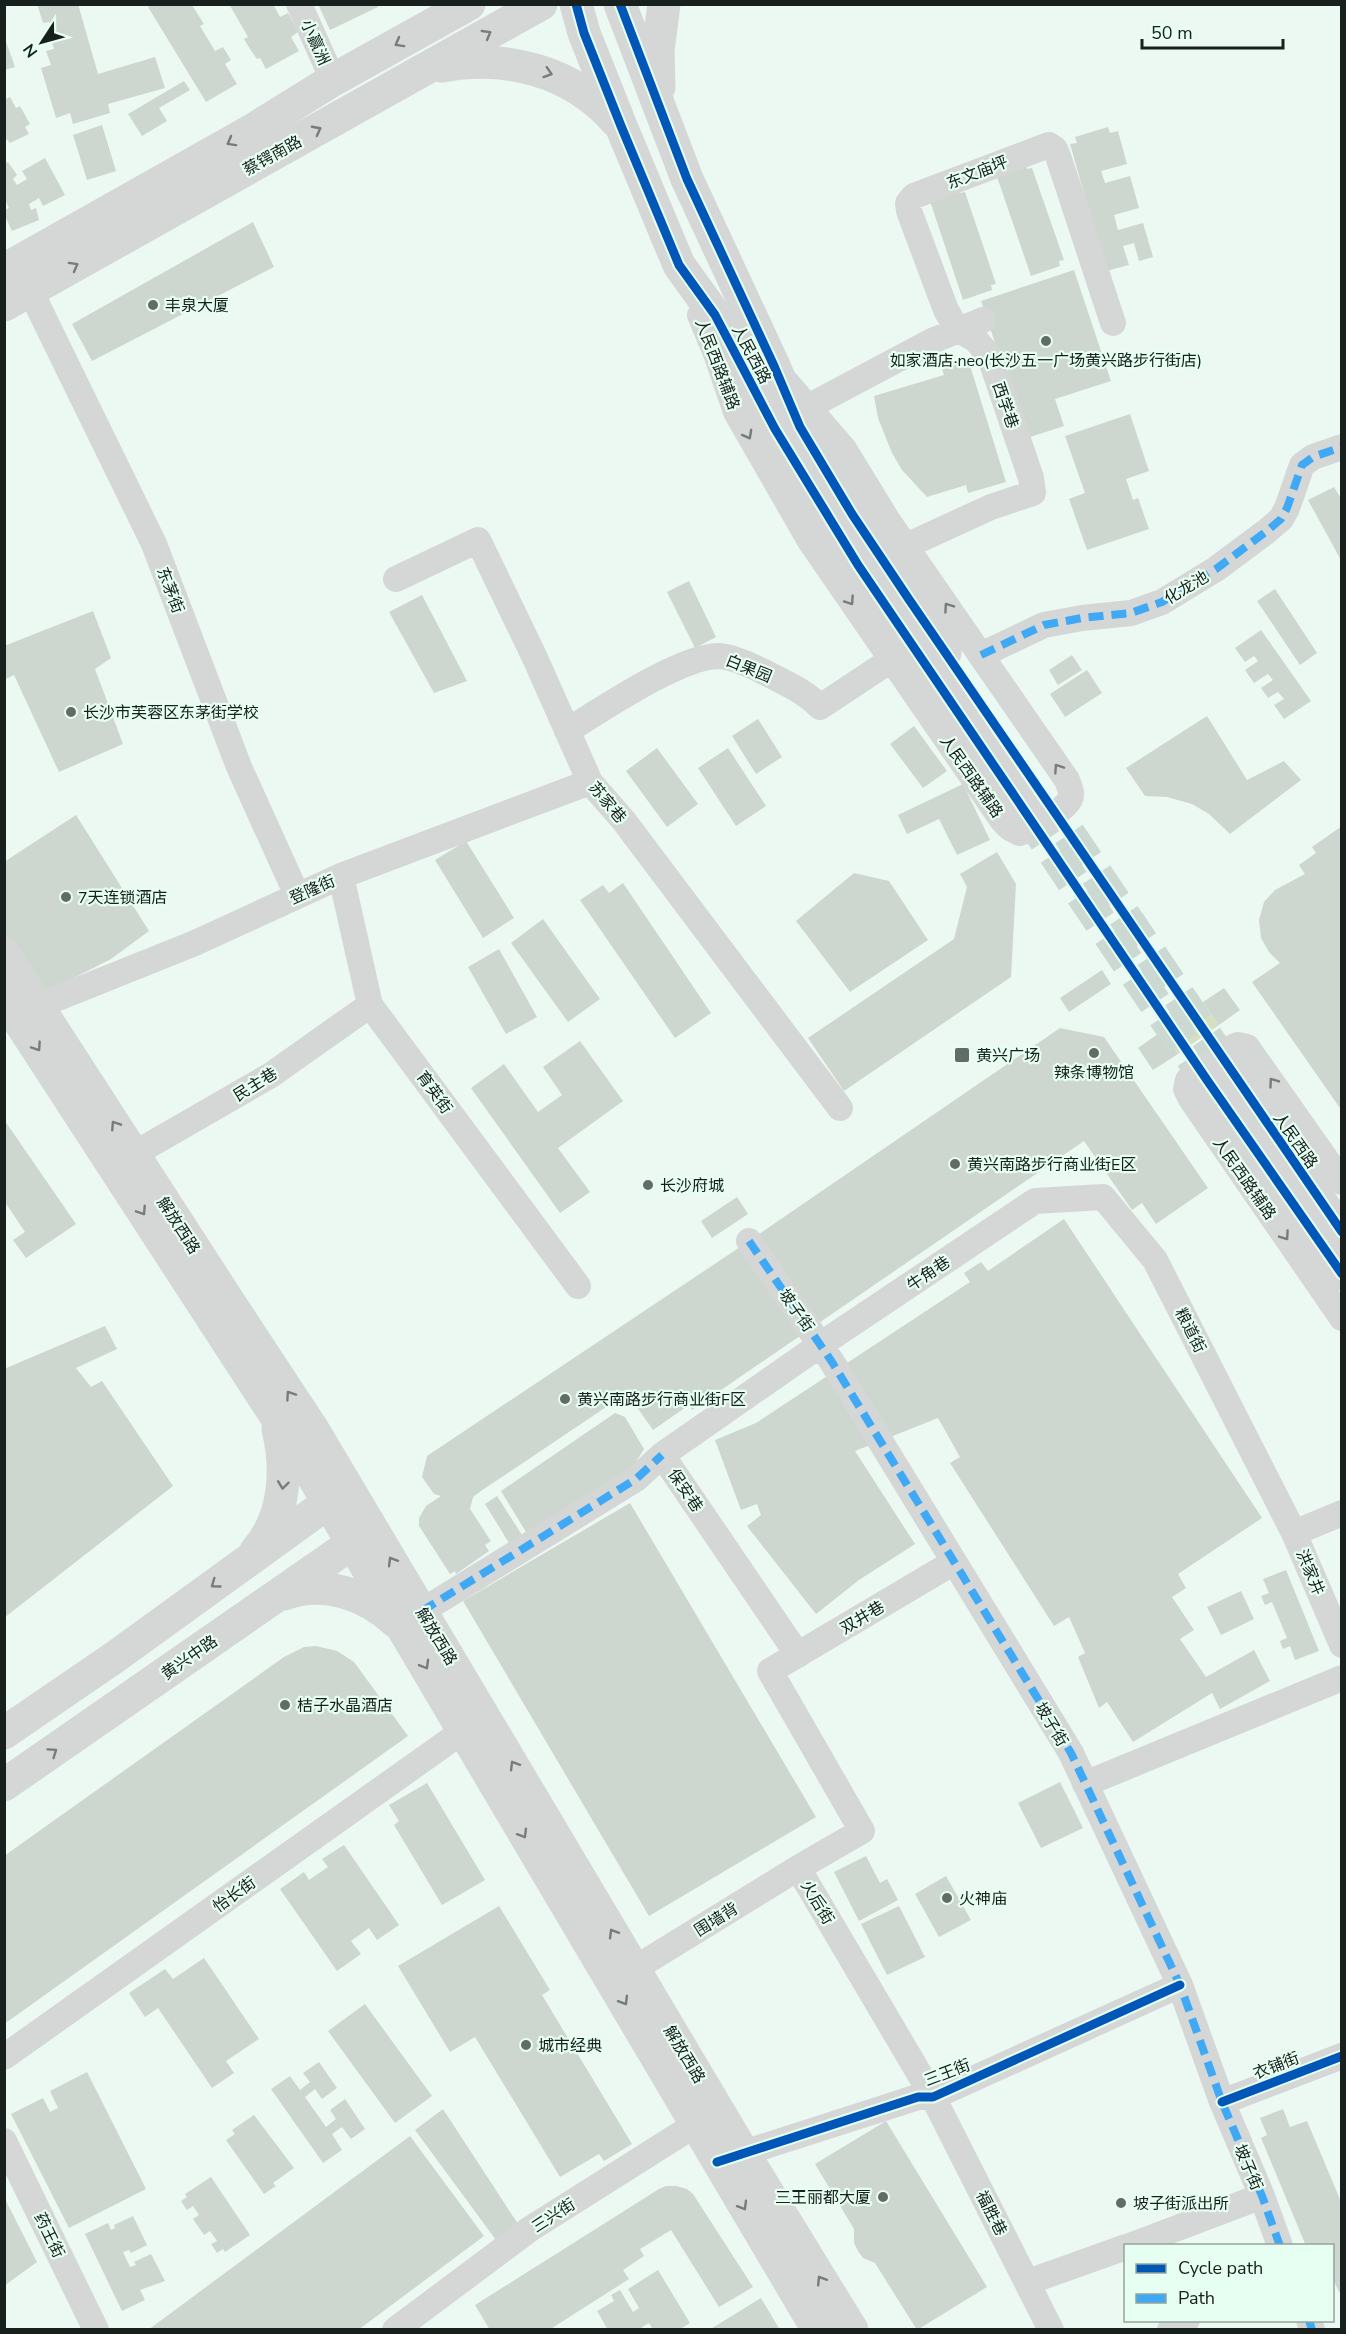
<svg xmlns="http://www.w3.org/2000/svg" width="1346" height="2334" font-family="'Nunito Sans','Noto Sans SC',sans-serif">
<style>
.green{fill:#d7dfc1}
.building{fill:#cdd6cf}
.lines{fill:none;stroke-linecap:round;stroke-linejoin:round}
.major-tunnel{stroke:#ccd8d2;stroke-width:33;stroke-dasharray:33 16;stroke-linecap:butt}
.minor{stroke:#d5d7d6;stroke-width:26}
.major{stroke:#d5d7d6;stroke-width:33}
.quiet{stroke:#3fa9f5;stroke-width:8;stroke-dasharray:15 8;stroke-linecap:butt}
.cycleway-casing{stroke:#e7fef2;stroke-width:13}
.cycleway{stroke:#0057b8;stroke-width:9}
.oneway{stroke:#767c79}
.poi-dot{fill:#626c67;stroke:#e7fef2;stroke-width:2}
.labels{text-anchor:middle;stroke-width:4.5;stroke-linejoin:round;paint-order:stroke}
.street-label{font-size:16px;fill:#17201c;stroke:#e7fef2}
.poi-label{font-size:16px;fill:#17201c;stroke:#e7fef2;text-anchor:start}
</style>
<rect width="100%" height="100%" fill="#ecf9f2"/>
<path class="green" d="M1203 1002 1219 1025 1178 1054 1162 1031Z"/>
<path class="building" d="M37 4H78L98 74 155 57 165 88 108 104 110 113 73 124 70 113 56 118 41 68 51 65 46 51 54 49 52 42 48 44 45 32 52 30 49 22 43 23Z
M229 4H273L280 17 288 13 298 32 291 37 299 51 266 69 260 58 257 59 250 49 244 39 248 37Z
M318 4H377L378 7 330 30Z
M151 5H192L204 24 200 26 215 51 223 47 231 60 225 64 237 84 206 102 148 7Z
M4 36 15 67 4 70Z
M184 81 190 90 159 108 167 121 142 136 128 114Z
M10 97 16 108 20 106 30 124 25 127 29 134 10 143 4 137V100Z
M102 125 116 171 87 180 73 135Z
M1108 127 1110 133 1118 131 1127 164 1101 171 1105 183 1130 176 1139 208 1114 215 1118 230 1143 223 1153 257 1139 261 1134 243 1123 246 1129 265 1106 271 1070 144 1077 143 1075 137Z
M45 158 65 195 43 206 39 198 29 204 31 210 36 208 39 220 12 231 5 216V210L9 208 4 198V164L8 162 17 175 13 179 17 185 27 179 22 171Z
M1026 164 1027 169 1032 168 1064 260 1059 261 1060 266 1031 276 996 174Z
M958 188 960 193 965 192 996 284 991 285 992 290 963 300 929 198Z
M253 222 274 267 92 361 72 324Z
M1074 270 1111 381 1055 399 1064 426 1027 438 981 301Z
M968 359 1006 482 968 493 966 485 927 497 902 470 892 453 878 418 874 396 944 375 941 366Z
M1130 414 1149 471 1126 479 1133 500 1138 498 1149 529 1087 550 1069 499 1085 493 1065 436Z
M1334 487 1342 500V562L1308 500Z
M689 581 716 637 695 648 667 592Z
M1275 589 1317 653 1300 665 1257 601Z
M422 595 467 681 434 693 389 612Z
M93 611 111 658 95 669 123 744 59 772 14 675 4 680V646Z
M1261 630 1311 701 1284 719 1274 705 1284 699 1278 692 1268 698 1261 688 1273 680 1268 674 1254 683 1245 670 1258 661 1254 656 1245 662 1235 648Z
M1072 655 1082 670 1058 685 1049 670Z
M1087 670 1102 693 1065 717 1050 694Z
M1207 716 1247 780 1284 761 1301 780 1230 834 1209 814 1192 804 1167 797 1145 796 1126 768Z
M758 719 782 757 756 774 732 736Z
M914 726 947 771 923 788 890 744Z
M657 748 698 804 667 827 626 771Z
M728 748 766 806 736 826 698 768Z
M963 784 990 840 957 855 939 819 907 834 898 815Z
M76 815 149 931 111 959 42 994 4 934V862Z
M1342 826V1111L1252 982 1280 963 1269 952 1261 938 1259 920 1264 902 1275 890 1305 874 1299 865 1316 853 1312 847Z
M466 841 514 918 483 938 435 860Z
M997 852 1016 884 1011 977 844 1091 808 1038 954 939 967 887 960 874Z
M854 873 889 881 928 940 850 992 796 921Z
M623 883 711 1013 675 1038 580 900 603 885 609 893Z
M543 919 600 999 568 1022 511 943Z
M499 949 537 1017 506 1034 468 967Z
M1102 970 1111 984 1069 1012 1060 998Z
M1224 988 1240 1010 1219 1025 1203 1002Z
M1060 1028 1104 1037 1208 1188 1156 1224 1142 1203 1132 1210 1084 1141 692 1410 689 1405 653 1430 627 1393 481 1491 473 1497 470 1509 491 1541 485 1545 489 1551 456 1574 455 1571 450 1574 419 1526V1518L426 1506 441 1496 434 1494 422 1477 427 1456 749 1241Z
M1162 1031 1178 1054 1153 1070 1138 1048Z
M580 1041 623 1101 558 1148 590 1192 560 1213 471 1088 504 1064 538 1112 562 1095 543 1067Z
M5 1121 76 1224 26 1258 13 1240 25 1232 5 1202Z
M737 1197 748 1214 712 1238 701 1221Z
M1064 1219 1262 1518 1178 1574 1186 1588 1172 1597 1194 1630 1180 1639 1206 1677 1254 1650 1270 1681 1220 1709 1212 1693 1133 1742 1107 1702 1099 1708 1078 1657 1085 1653 1069 1617 1054 1626 950 1463 960 1457 938 1418 855 1451 915 1544 859 1580 816 1614 747 1526 761 1515 757 1504 741 1510 715 1440 756 1423 970 1282 964 1273 981 1262 988 1271Z
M105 1326 117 1349 76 1368 91 1387 102 1381 173 1486 4 1618V1369Z
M615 1413 625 1417 644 1449 631 1470 526 1532 501 1491Z
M497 1496 522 1535 509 1543 485 1504Z
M630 1503 816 1817 649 1916 463 1601Z
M1286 1570 1319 1651 1295 1660 1290 1646 1283 1649 1280 1641 1287 1638 1272 1602 1265 1605 1261 1596 1269 1593 1263 1579Z
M1241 1591 1254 1619 1221 1635 1207 1607Z
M316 1646 337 1651 354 1662 408 1736 7 2022 4 2019V1856L284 1657 304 1647Z
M1060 1782 1083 1828 1041 1848 1018 1803Z
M427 1783 485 1880 442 1905 394 1825 399 1821 389 1805Z
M344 1845 399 1925 377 1940 369 1928 351 1941 361 1954 337 1971 280 1889 304 1872 309 1880 328 1867 322 1859Z
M866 1856 880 1883 887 1879 898 1900 859 1921 834 1872Z
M946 1876 971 1920 939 1937 915 1894Z
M499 1906 550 1990 542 1995 632 2144 604 2161 599 2154 560 2177 475 2037 450 2052 398 1966Z
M899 1906 925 1957 887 1975 861 1924Z
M204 1958 259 2039 226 2061 234 2073 212 2088 158 2008 145 2017 129 1993 165 1969 173 1979Z
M365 2004 432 2096 395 2123 328 2031Z
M319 2062 337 2088 322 2099 315 2089 305 2097 326 2127 336 2119 330 2110 345 2099 365 2129 351 2139 342 2127 332 2134 342 2150 323 2163 271 2089 290 2076 300 2090 310 2082 303 2073Z
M87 2072 146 2189 69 2228 11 2114 43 2098 50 2112 58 2108 50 2091Z
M443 2109 518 2224 496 2240 415 2130Z
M1283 2109 1290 2127 1307 2121 1342 2204V2290L1339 2292 1332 2277V2246H1306L1261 2138 1267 2135 1260 2118Z
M254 2115 294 2168 273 2183 276 2186 264 2194 226 2140 235 2134 232 2130Z
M886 2121 987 2287 917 2330 875 2263 863 2258 858 2251 854 2243V2229L815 2164Z
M410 2136 484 2236 385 2310 358 2330H148Z
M211 2177 250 2235 225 2252 223 2249 217 2253 211 2244 217 2241 210 2231 204 2235 193 2219 199 2215 193 2206 187 2210 181 2201 187 2197 185 2194Z
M666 2186H676L687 2189 693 2194 753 2287 719 2307 671 2230 640 2249 644 2256 623 2270 629 2279 549 2330H490L475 2305 659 2189Z
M4 2197 37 2262 4 2286Z
M133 2216 147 2245 131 2253 129 2250 123 2252 130 2267 136 2265 134 2262 151 2254 165 2281 140 2290 145 2300 122 2311 85 2234 108 2223 111 2230 115 2228 114 2225Z
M658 2270 690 2323 679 2330H653L649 2323 642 2327 644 2330H608L597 2311 614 2301 611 2295 620 2290 633 2312 639 2308 628 2289Z
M761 2298 780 2330H709Z"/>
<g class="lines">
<path class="major-tunnel" d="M1027 813 1207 1080
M1069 834 1226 1066"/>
<path class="minor" d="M299 4 333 80
M30 290 154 544 239 767 297 895
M700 315 717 356 736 412 810 541 1002 820 1010 828 1020 833C1032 829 1064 811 1070 799 1073 793 1069 786 1067 780L888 521 844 449 787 383
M808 407 932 341 983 320
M906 546 991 507 1033 493 1031 478 990 357 976 340 957 329 946 310 909 211 908 203 914 196 1049 145 1055 149 1058 156 1113 323
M396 579 478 540 535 658 590 782 624 821 840 1108
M981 655 1044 625 1082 618 1131 613 1162 602 1216 569 1267 531 1281 519 1287 508 1302 465 1313 457 1342 447
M567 731C601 710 679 657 718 656 734 656 760 670 774 677 791 686 807 693 820 707L891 660
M341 876 370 1005 578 1286
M38 1006 195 943 341 876 590 782
M134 1154 271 1075 370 1005
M1342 1182 1247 1047 1238 1045 1229 1049 1195 1073 1188 1080 1186 1089 1191 1099 1342 1318
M749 1241 832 1362 1071 1753 1180 1985 1222 2102 1262 2196 1280 2246
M1294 1533 1342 1513
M954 1562 770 1671 862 1831 798 1868 933 2097 1051 2330
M422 1611 636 1479 662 1455
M798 1655 662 1455 820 1345 1035 1201 1103 1197 1155 1260 1294 1533 1342 1645
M1085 1784 1342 1678
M634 1969 798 1868
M4 2057 463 1731
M1222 2102 1342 2056
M4 2141 96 2330
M728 2158 918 2097H933L1180 1985
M1130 2246 1262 2196
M1028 2282 1126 2247
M1309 2320 1312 2330
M395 2330 530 2229 712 2114
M1170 2330 1187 2320"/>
<path class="major" d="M576 4 584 33 621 126 679 265 715 315 775 429 858 565 1027 813
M620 4 687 179 774 366 800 427 852 514 945 653
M442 66C506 54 572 71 616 121
M659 87 658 50 664 4
M4 270 254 129 333 80 469 4
M4 305 541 4
M4 954 229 1302 312 1428 744 2154 852 2330
M4 998 292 1441 818 2330
M1226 1066 1342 1232
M1207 1080 1342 1274
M256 1551C285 1518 288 1470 278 1429
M284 1594C324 1579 367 1595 396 1622
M4 1733 115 1657 347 1489
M4 1785 370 1531"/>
<path class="quiet" d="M981 655 1044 625 1082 618 1131 613 1162 602 1216 569 1267 531 1281 519 1287 508 1302 465 1313 457 1342 447
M749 1241 832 1362 1071 1753 1180 1985 1222 2102 1262 2196 1280 2246
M422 1611 636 1479 662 1455
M1309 2320 1312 2330"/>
<g class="cycleway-casing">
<path id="cycleway" d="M576 4 584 33 621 126 679 265 715 315 775 429 858 565 1207 1080 1342 1274
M620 4 687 179 774 366 800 427 852 514 908 598 1342 1232
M1222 2102 1342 2056
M717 2162 918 2097H933L1180 1985"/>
</g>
<use href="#cycleway" class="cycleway"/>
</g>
<defs><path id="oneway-chevron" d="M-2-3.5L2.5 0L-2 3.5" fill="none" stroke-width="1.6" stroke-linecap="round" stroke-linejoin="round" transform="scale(1.5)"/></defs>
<g class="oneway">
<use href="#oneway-chevron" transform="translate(487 34) rotate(-30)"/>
<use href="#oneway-chevron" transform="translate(399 43) rotate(151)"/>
<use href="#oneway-chevron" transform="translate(548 73) rotate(18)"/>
<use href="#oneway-chevron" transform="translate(317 130) rotate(-28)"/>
<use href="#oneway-chevron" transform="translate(231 142) rotate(151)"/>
<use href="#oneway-chevron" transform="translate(74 266) rotate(-29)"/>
<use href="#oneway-chevron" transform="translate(748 435) rotate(61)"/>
<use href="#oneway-chevron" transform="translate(850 601) rotate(56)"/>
<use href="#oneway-chevron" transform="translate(948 607) rotate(-125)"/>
<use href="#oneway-chevron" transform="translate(1058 768) rotate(-124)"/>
<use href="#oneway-chevron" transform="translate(37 1047) rotate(56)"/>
<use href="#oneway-chevron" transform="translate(1273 1082) rotate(-125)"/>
<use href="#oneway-chevron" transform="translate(115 1125) rotate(-123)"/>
<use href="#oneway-chevron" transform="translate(142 1211) rotate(57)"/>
<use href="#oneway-chevron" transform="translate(1285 1236) rotate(55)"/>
<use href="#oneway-chevron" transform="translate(290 1395) rotate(-124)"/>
<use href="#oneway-chevron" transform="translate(283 1485) rotate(97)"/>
<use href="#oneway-chevron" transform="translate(392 1561) rotate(-121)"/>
<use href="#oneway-chevron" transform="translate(215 1584) rotate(144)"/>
<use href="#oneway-chevron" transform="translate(425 1665) rotate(60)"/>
<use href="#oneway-chevron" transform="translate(53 1752) rotate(-35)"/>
<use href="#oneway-chevron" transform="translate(514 1765) rotate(-121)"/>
<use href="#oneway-chevron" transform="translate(523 1834) rotate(59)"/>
<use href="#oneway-chevron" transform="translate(613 1933) rotate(-121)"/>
<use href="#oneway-chevron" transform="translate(624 2001) rotate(59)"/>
<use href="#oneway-chevron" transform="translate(743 2206) rotate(59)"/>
<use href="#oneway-chevron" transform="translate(821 2280) rotate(-122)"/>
</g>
<g class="poi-dot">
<circle cx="153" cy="305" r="6"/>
<circle cx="1046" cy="341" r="6"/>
<circle cx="71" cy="712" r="6"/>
<circle cx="66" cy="897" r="6"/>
<circle cx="1094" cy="1053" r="6"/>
<rect x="954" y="1047" width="16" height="16" rx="3"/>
<circle cx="955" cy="1164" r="6"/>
<circle cx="648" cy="1185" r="6"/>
<circle cx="565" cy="1399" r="6"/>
<circle cx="285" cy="1705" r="6"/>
<circle cx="947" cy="1898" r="6"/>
<circle cx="526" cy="2045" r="6"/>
<circle cx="883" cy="2197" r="6"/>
<circle cx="1121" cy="2203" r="6"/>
</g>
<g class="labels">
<g class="street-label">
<text transform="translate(316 42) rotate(66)" y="6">小赢洲</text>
<text transform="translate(272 155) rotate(-29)" y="6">蔡锷南路</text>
<text transform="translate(977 172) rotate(-21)" y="6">东文庙坪</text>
<text transform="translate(752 354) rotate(62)" y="6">人民西路</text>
<text transform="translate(718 364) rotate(69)" y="6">人民西路辅路</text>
<text transform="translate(1006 405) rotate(71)" y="6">西学巷</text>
<text transform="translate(1186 587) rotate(-31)" y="6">化龙池</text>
<text transform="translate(171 590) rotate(69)" y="6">东茅街</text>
<text transform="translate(749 668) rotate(22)" y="6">白果园</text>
<text transform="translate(972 776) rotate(55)" y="6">人民西路辅路</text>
<text transform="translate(608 802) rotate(50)" y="6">苏家巷</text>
<text transform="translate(312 889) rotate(-24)" y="6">登隆街</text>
<text transform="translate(255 1084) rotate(-32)" y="6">民主巷</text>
<text transform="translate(435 1092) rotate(54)" y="6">育英街</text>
<text transform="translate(1296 1140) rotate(55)" y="6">人民西路</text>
<text transform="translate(1245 1178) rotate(55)" y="6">人民西路辅路</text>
<text transform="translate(179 1225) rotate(57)" y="6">解放西路</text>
<text transform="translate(928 1273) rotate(-34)" y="6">牛角巷</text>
<text transform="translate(797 1310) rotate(55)" y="6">坡子街</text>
<text transform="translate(1191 1330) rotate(63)" y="6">粮道街</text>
<text transform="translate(686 1490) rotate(56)" y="6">保安巷</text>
<text transform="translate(1311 1572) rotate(67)" y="6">洪家井</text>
<text transform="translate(862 1617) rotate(-31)" y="6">双井巷</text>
<text transform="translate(437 1636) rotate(59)" y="6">解放西路</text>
<text transform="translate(189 1657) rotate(-35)" y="6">黄兴中路</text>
<text transform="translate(1052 1724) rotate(59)" y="6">坡子街</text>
<text transform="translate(234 1894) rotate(-36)" y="6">怡长街</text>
<text transform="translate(818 1902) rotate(59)" y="6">火后街</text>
<text transform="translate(716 1919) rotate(-32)" y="6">围墙背</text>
<text transform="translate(685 2054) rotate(59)" y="6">解放西路</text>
<text transform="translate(1276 2065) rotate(-21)" y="6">衣铺街</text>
<text transform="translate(947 2072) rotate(-21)" y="6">三王街</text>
<text transform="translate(1249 2167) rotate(67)" y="6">坡子街</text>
<text transform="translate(992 2213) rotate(63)" y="6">福胜巷</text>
<text transform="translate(553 2215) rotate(-33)" y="6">三兴街</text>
<text transform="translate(50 2235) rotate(64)" y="6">药王街</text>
</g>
<g class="poi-label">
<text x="165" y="311">丰泉大厦</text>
<text x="1046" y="366" text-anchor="middle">如家酒店·neo(长沙五一广场黄兴路步行街店)</text>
<text x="83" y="718">长沙市芙蓉区东茅街学校</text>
<text x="78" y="903">7天连锁酒店</text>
<text x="976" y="1061">黄兴广场</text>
<text x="1094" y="1078" text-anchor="middle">辣条博物馆</text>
<text x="967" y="1170">黄兴南路步行商业街E区</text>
<text x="660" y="1191">长沙府城</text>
<text x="577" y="1405">黄兴南路步行商业街F区</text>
<text x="297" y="1711">桔子水晶酒店</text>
<text x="959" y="1904">火神庙</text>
<text x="538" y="2051">城市经典</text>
<text x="871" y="2203" text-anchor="end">三王丽都大厦</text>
<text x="1133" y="2209">坡子街派出所</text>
</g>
</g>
<rect width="1346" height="2334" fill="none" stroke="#17201c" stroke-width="12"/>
<rect x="1124" y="2244" width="210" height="78" fill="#e7fef2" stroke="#94a59c" stroke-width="1.5"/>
<rect x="1136" y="2264" width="30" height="9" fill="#0057b8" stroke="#94a59c" stroke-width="1.5"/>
<text x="1178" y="2274" font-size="18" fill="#17201c">Cycle path</text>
<rect x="1136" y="2294" width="30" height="9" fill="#3fa9f5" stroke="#94a59c" stroke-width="1.5"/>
<text x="1178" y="2304" font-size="18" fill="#17201c">Path</text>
<g transform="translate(42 42) rotate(234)" stroke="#e7fef2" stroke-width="4.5" paint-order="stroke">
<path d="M0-4.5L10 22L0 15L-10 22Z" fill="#17201c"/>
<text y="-9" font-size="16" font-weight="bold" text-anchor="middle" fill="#17201c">N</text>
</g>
<path d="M1142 39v9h141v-9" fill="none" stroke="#17201c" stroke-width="3"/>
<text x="1151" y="39" font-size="18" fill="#17201c" stroke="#e7fef2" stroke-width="4.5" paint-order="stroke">50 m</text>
</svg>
